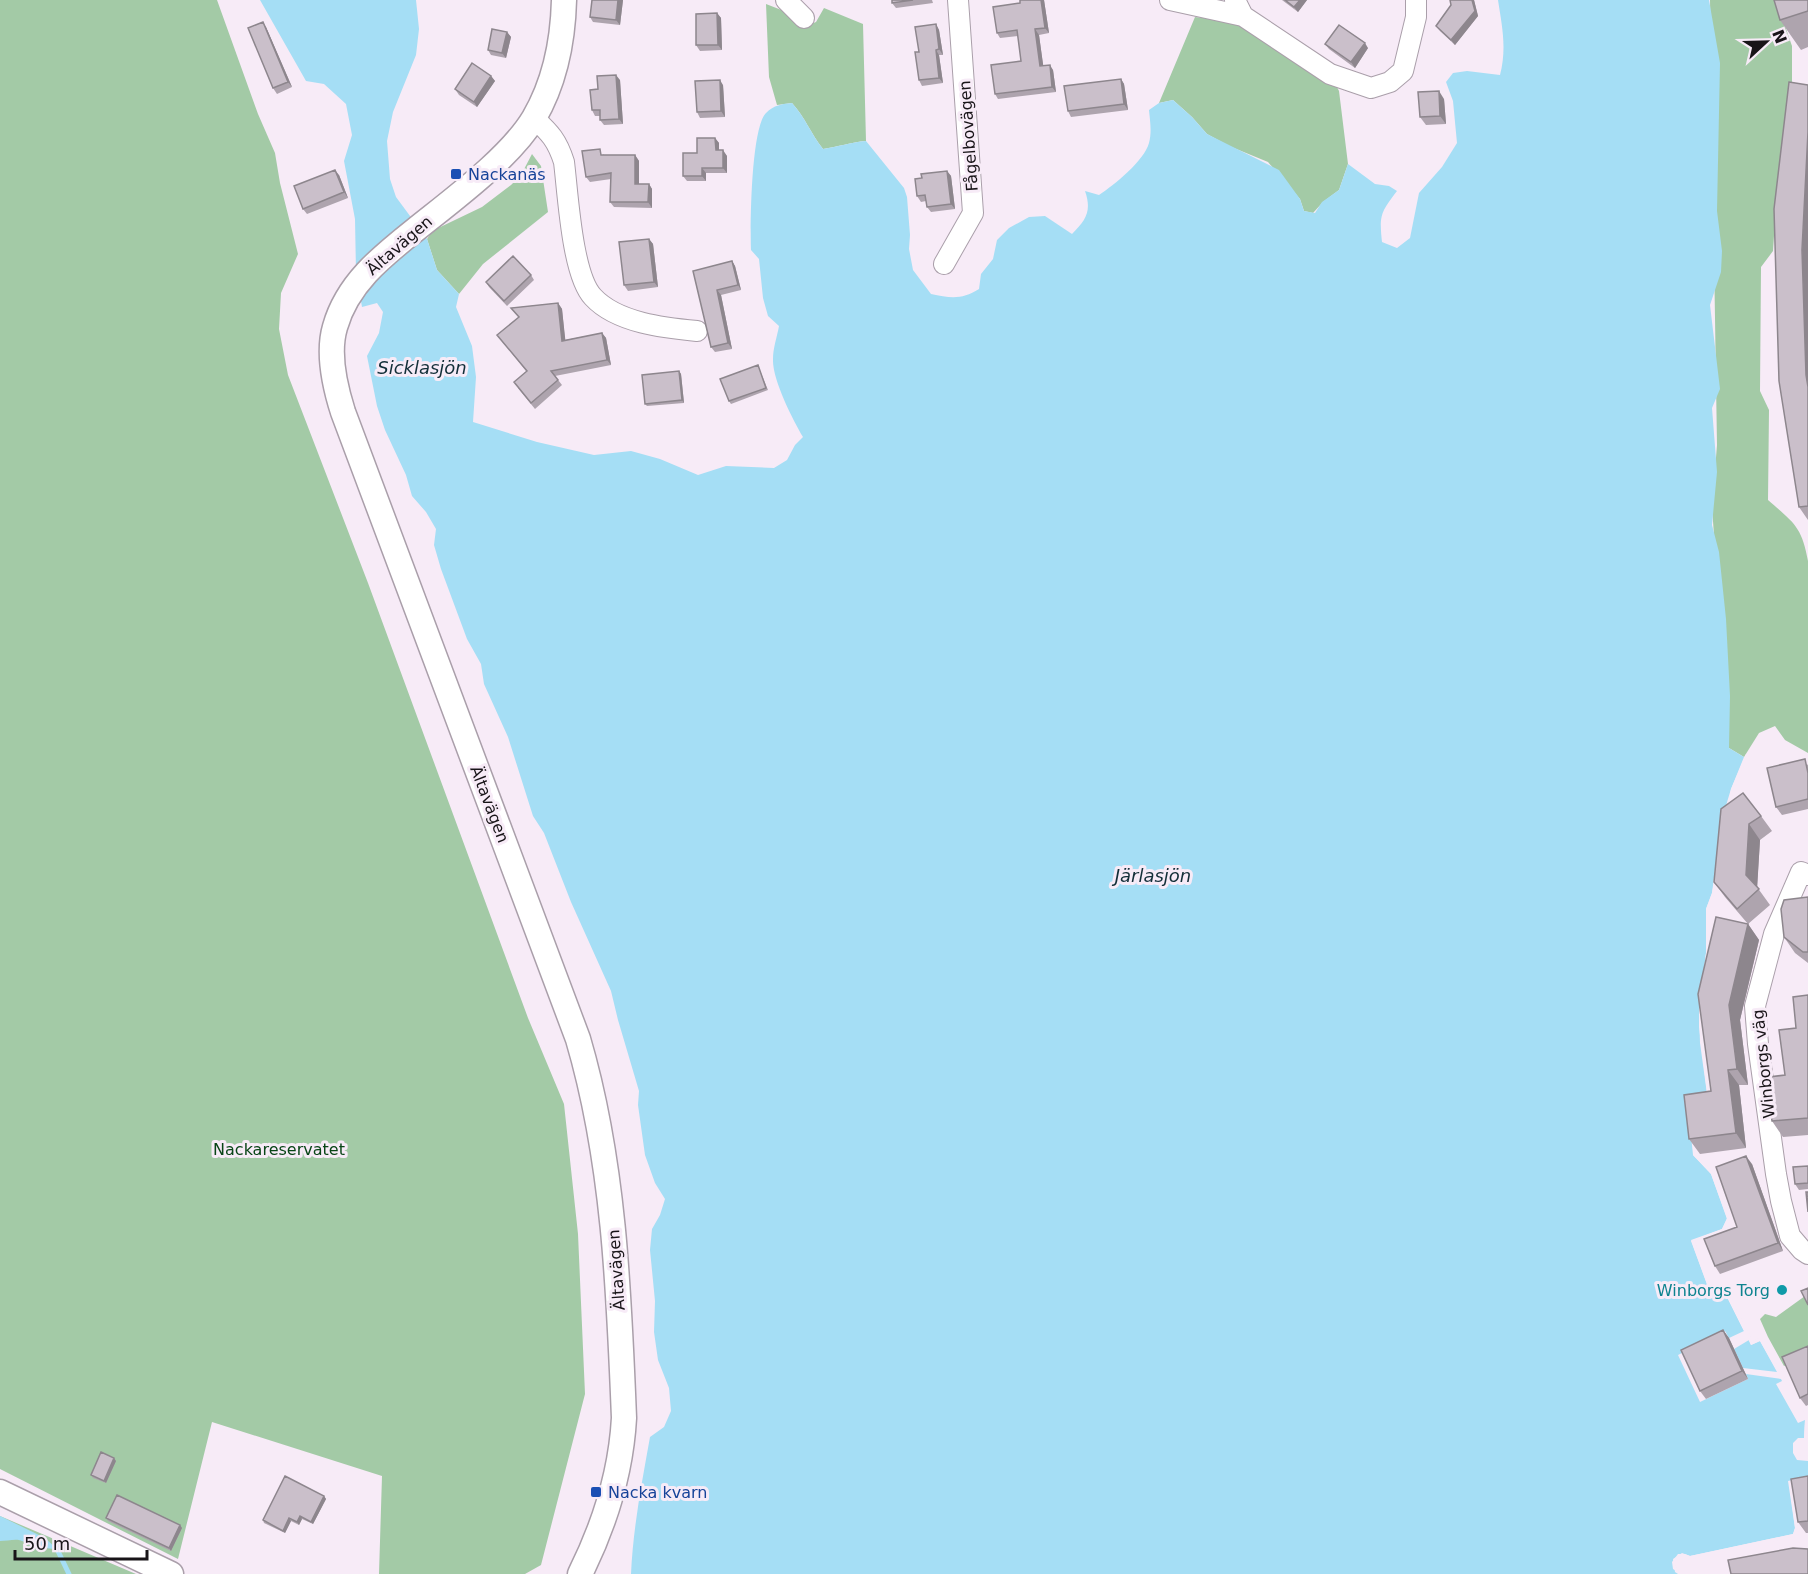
<svg xmlns="http://www.w3.org/2000/svg" width="1808" height="1574" font-family="'DejaVu Sans',sans-serif">
<style>
.green{fill:#a3caa6}
.water{fill:#a5def5}
.pier{fill:#f7ebf7;fill-rule:evenodd}
.lines{fill:none;stroke-linecap:round;stroke-linejoin:round}
.stream{stroke:#a5def5;stroke-width:5}
.minor-casing{stroke:#aa9faa;stroke-width:22}
.major-casing{stroke:#aa9faa;stroke-width:27}
.minor{stroke:#fff;stroke-width:20}
.major{stroke:#fff;stroke-width:24}
.wall{fill:#aea4ae}
.shaded-wall{fill:#8d868d}
.building{fill:#cabfca;stroke:#8d868d;stroke-width:1.5}
.transit-dot{fill:#1a4fb4;stroke:#f7ebf7;stroke-width:2}
.culture-dot{fill:#0f9aa8;stroke:#f7ebf7;stroke-width:2}
.labels{text-anchor:middle;stroke-width:6;stroke-linejoin:round;paint-order:stroke}
.street-label{font-size:16px;fill:#181418;stroke:#f7ebf7}
.transit-label{font-size:16px;fill:#164399;stroke:#f7ebf7;text-anchor:start}
.park-label{font-size:16px;fill:#084516;stroke:#f7ebf7}
.culture-label{font-size:16px;fill:#0d838f;stroke:#f7ebf7;text-anchor:end}
.water-label{font-size:18px;font-style:italic;fill:#122e38;stroke:#f7ebf7}
</style>
<rect width="100%" height="100%" fill="#f7ebf7"/>
<path class="green" d="M0 0H217L258 114 275 153 280 183 298 254 281 293 279 329 288 375 368 583 528 1018 564 1104 578 1234 585 1394 541 1565 525 1574H379L382 1476 212 1422 178 1559 0 1469Z
M1710 0H1776L1792 46V83L1775 221 1773 251 1761 267 1760 391 1769 410 1768 500C1793 522 1802 526 1808 561V753L1785 740 1775 726 1759 733 1744 757 1729 748 1712 507 1717 445Z
M766 4 784 11 806 26 816 22 824 8 863 24 866 141C851 142 838 147 823 149 811 134 805 117 792 103L777 105 769 77Z
M1195 17 1230 21 1243 26 1334 81 1339 91 1348 164 1339 190 1323 202 1313 213 1304 211 1300 199 1268 162 1229 146 1207 134 1192 117 1173 100 1159 103Z
M532 154 541 166 548 212 483 264 459 294 437 270 427 239 432 231 482 207 511 185 521 175Z
M1805 1296 1808 1303V1357L1784 1366 1768 1337 1760 1319 1765 1314 1776 1317Z
M0 1516 136 1574H0Z"/>
<path class="water" d="M260 0H416L419 29 416 55 393 112 387 141 390 179 396 197 427 239 437 270 459 294 456 307 472 346 476 377 473 422 537 442 594 455 631 451 660 459 698 475 726 466 774 468 787 460 795 445 803 437C793 420 772 379 773 359 773 348 777 337 779 326L768 316 763 298 759 259 751 250C750 227 751 128 766 113 774 105 782 104 792 103 805 117 811 134 823 149 838 147 851 142 866 141L904 188 907 197 910 235 909 249 913 270 931 294C950 298 962 300 979 289L981 274 993 259 997 240 1009 228 1029 217 1045 216 1072 234C1086 220 1092 211 1085 191L1099 195C1114 185 1144 161 1149 143 1152 132 1150 121 1149 110L1159 103 1173 100 1192 117 1207 134 1279 170 1300 199 1304 211 1315 213 1322 202 1339 190 1348 164 1375 184 1389 186 1397 191C1381 212 1379 215 1382 242L1397 248 1410 238 1419 193 1442 167 1457 143 1453 101 1446 82 1453 73 1467 71 1500 75C1507 48 1502 26 1498 0H1709L1720 63 1717 211 1722 251 1721 272 1710 305 1720 389 1712 408 1717 472 1712 525 1719 552 1726 619 1730 696 1729 748 1744 757 1731 789 1712 893 1706 909V953L1699 1010 1700 1043 1708 1101 1693 1155 1711 1174 1727 1219 1722 1229 1691 1241 1708 1287 1723 1289 1751 1345 1760 1341 1805 1420 1804 1438H1798L1793 1443V1453L1797 1460 1808 1461V1477L1789 1481 1795 1528 1793 1534 1690 1556 1682 1553 1673 1559 1675 1572 1678 1574H631C633 1528 642 1482 650 1437L664 1427 671 1411 669 1388 658 1360 654 1332 655 1301 650 1250 652 1229 660 1215 665 1199 655 1183 645 1155 638 1105 639 1091 618 1020 611 991 571 902 544 833 533 816 508 737 484 684 481 664 467 639 441 569 434 545 436 529 426 512 412 496 406 475 385 430 377 406 367 356 379 333 383 312 377 303 362 307 356 272 355 219 344 161 352 135 346 104 324 84 306 81Z
M0 1516 45 1538 57 1549C43 1549 33 1545 19 1540 14 1539 6 1541 0 1541Z"/>
<path class="pier" d="M1746 754 1747 758 1734 790 1724 823 1715 893 1709 910V953L1702 1027 1711 1102 1691 1108 1696 1154 1713 1172 1730 1219 1724 1232 1695 1242 1711 1284 1725 1287 1753 1341 1759 1338 1763 1339 1808 1419 1807 1438H1804L1805 1420 1798 1423 1776 1384 1782 1381 1781 1379 1746 1374 1748 1379 1700 1402 1678 1355 1725 1331 1729 1338 1744 1331 1723 1289 1708 1287 1691 1240 1722 1229 1727 1218 1711 1174 1693 1155 1688 1106 1708 1101 1699 1027V1010L1706 953V909L1712 893 1721 822 1731 789ZM1749 1340 1751 1345 1760 1341 1777 1372 1743 1368 1734 1349Z
M1808 1477V1480L1792 1483 1798 1528 1795 1537 1691 1559 1679 1557 1676 1560 1675 1565 1681 1574 1673 1569 1672 1562 1678 1554H1685L1690 1556 1793 1534 1795 1528 1788 1481Z"/>
<g class="lines">
<path class="stream" d="M57 1549 69 1574"/>
<g class="minor-casing">
<path id="minor" d="M786 0 804 18
M1170 0 1243 16 1235 0
M1243 16 1330 74 1371 88 1390 82 1403 71 1416 17V0
M534 118C550 133 557 140 564 162 568 194 572 275 593 297 617 323 665 328 697 331
M944 264 973 213 958 0
M1808 875 1801 872 1774 934 1755 1006 1758 1044 1776 1174 1781 1201 1790 1236 1802 1250 1808 1254"/>
</g>
<g class="major-casing">
<path id="major" d="M564 0C563 41 555 82 534 118 510 158 451 201 415 230 381 257 347 284 335 327 327 354 335 387 343 412L578 1039C614 1161 619 1291 624 1418 621 1472 604 1526 580 1574
M0 1492 171 1574"/>
</g>
<use href="#minor" class="minor"/>
<use href="#major" class="major"/>
</g>
<path class="wall" d="M592 0H623L620 25 593 22 590 17Z
M892 0H932L933 3 896 8 892 3Z
M1020 0H1044L1049 33 1039 35 1043 65 1053 70 1056 92 998 99 995 94 1021 61 1018 36 1000 38 997 33 1020 3Z
M1282 0H1307L1298 12Z
M1450 0H1474L1478 16 1455 45 1440 31 1436 26 1451 5Z
M1808 0V47L1801 50 1780 20Z
M717 13 721 18 722 50 700 51 696 45Z
M936 24 939 30 943 55H939L943 83 922 86 919 80V52Z
M266 27 292 87 277 94 273 88Z
M507 32 511 37 506 58 491 55 488 50Z
M1325 44 1368 48 1355 68 1329 49Z
M491 76 495 81 477 107 459 95 455 89Z
M1121 79 1124 84 1128 110 1071 117 1068 111Z
M620 80 623 124 604 125 600 120V116H595L592 110 598 89Z
M723 85 725 117 700 118 697 112Z
M1808 85V520L1799 507Z
M1444 99 1446 124 1426 125 1420 117Z
M715 138 719 143V150L727 156V173H706V181H687L683 176 697 153Z
M604 154V155H635L639 161V184H649L652 189V208L614 207 610 202 611 179 590 182 586 177Z
M947 171 951 176 955 209 931 212 927 207 926 201 921 202 917 196 922 178Z
M339 175 348 198 307 214 303 209Z
M649 239 653 244 658 287 628 291 624 285Z
M732 261 735 266 741 290 721 295 732 349 715 352 711 347 693 271Z
M531 275 534 280 507 306 489 287 486 282Z
M558 303 562 309 565 340 602 333 606 338 611 365 555 376 562 385 535 409 518 388 527 372 497 335 519 317 511 308Z
M758 365 759 368 768 390 731 404 729 401Z
M679 371 681 374 684 403 647 406 645 404Z
M1808 764V809L1782 815 1776 807Z
M1721 809 1761 816 1772 831 1760 840 1757 887 1770 905 1748 924 1725 897 1714 882Z
M1808 897V963L1795 953 1784 937Z
M1748 924 1759 940 1740 1020 1748 1085H1739L1746 1148 1700 1154 1689 1139 1711 1091Z
M1808 995V1135L1783 1137 1772 1121 1785 1075 1796 1028Z
M1752 1164 1783 1251 1720 1274 1715 1266 1737 1227Z
M1808 1166V1189L1799 1190 1795 1184Z
M1723 1330 1729 1338 1748 1379 1706 1399 1700 1391Z
M1808 1346V1405L1806 1406 1800 1398Z
M116 1461 106 1483 93 1478 91 1475Z
M1808 1476V1533H1806L1798 1522Z
M324 1496 326 1499 313 1524 302 1519 299 1525 291 1521 285 1533 264 1523 263 1520Z
M106 1518 180 1525 182 1528 171 1551 108 1521Z"/>
<path class="shaded-wall" d="M618 0H623L620 25 616 20Z
M1041 0H1044L1049 33 1045 28Z
M1300 0H1307L1298 12 1294 7Z
M1472 0H1474L1478 16 1455 45 1451 40Z
M717 13 721 18 722 50 718 45Z
M263 22 266 27 292 87 288 82Z
M936 24 939 30 943 55 939 49Z
M1035 29 1039 35 1044 71 1040 66Z
M507 32 511 37 506 58 502 53Z
M1365 43 1368 48 1355 68 1351 62Z
M936 50 939 55 943 83 939 78Z
M1050 65 1053 70 1056 92 1052 87Z
M616 75 620 80 623 124 619 119Z
M491 76 495 81 477 107 474 102Z
M1121 79 1124 84 1128 110 1124 104Z
M720 80 723 85 725 117 721 111Z
M1439 91 1444 99 1446 124 1440 116Z
M1808 132V387L1806 375 1802 250Z
M715 138 719 143V156L716 150Z
M723 150 727 156V173L723 168Z
M635 155 639 161V189L635 184Z
M702 168 706 173V181L702 176Z
M335 170 339 175 348 198 344 192Z
M947 171 951 176 955 209 951 204Z
M649 184 652 189V208L648 202Z
M649 239 653 244 658 287 654 282Z
M732 261 735 266 741 290 738 285Z
M717 290 721 295 732 349 728 343Z
M558 303 562 309 566 346 562 341Z
M602 333 606 338 611 365 607 360Z
M679 371 681 374 684 403 682 400Z
M1749 824 1760 840 1757 890 1746 875Z
M1748 924 1759 940 1740 1020 1748 1085 1737 1069 1729 1005Z
M1728 1070 1739 1085 1746 1148 1736 1133Z
M1746 1156 1752 1164 1783 1251 1778 1243Z
M1723 1330 1729 1338 1748 1379 1742 1371Z
M114 1458 116 1461 106 1483 104 1481Z
M324 1496 326 1499 313 1524 311 1522Z
M300 1516 302 1519 299 1525 297 1522Z
M289 1518 291 1521 285 1533 283 1531Z
M180 1525 182 1528 171 1551 169 1548Z"/>
<path class="building" d="M592 0H618L616 20 590 17Z
M892 0H913L892 3Z
M1020 0H1041L1045 28 1035 29 1040 66 1050 65 1052 87 995 94 991 65 1021 61 1017 30 997 33 993 7 1020 3Z
M1285 0H1300L1294 7Z
M1450 0H1472L1475 11 1451 40 1436 26 1451 5Z
M1774 0H1808V11L1780 20Z
M717 13 718 45H696V14Z
M263 22 288 82 273 88 248 28Z
M936 24 939 49 936 50 939 78 919 80 915 52H919L915 27Z
M1339 25 1365 43 1351 62 1325 44Z
M492 29 507 32 502 53 488 50Z
M472 63 491 76 474 102 455 89Z
M616 75 619 119 600 120V110H592L590 90 598 89 597 76Z
M1121 79 1124 104 1068 111 1064 86Z
M720 80 721 111 697 112 695 81Z
M1789 82 1808 85V132L1802 250 1806 375 1808 387V506L1799 507 1779 381 1774 209Z
M1439 91 1440 116 1420 117 1418 92Z
M697 138H715L716 150H723V168H702V176H683V153H697Z
M600 149 601 155H635V184H649L648 202H610L611 173 586 177 582 151Z
M335 170 344 192 303 209 294 186Z
M947 171 951 204 927 207 925 195 917 196 915 179 922 178 921 174Z
M649 239 654 282 624 285 619 242Z
M513 256 531 275 504 301 486 282Z
M732 261 738 285 717 290 728 343 711 347 693 271Z
M558 303 562 341 602 333 607 360 551 371 558 380 531 403 514 382 527 371 497 335 519 317 511 308Z
M758 365 766 388 729 401 720 379Z
M679 371 682 400 645 404 642 375Z
M1805 759 1808 773V799L1776 807 1767 768Z
M1743 793 1761 816 1749 824 1746 875 1759 889 1737 909 1714 882 1721 809Z
M1808 897V952H1803L1784 937 1781 909 1784 900Z
M1716 917 1748 924 1729 1005 1737 1069 1728 1070 1736 1133 1689 1139 1684 1095 1711 1091 1698 994Z
M1808 995V1118L1772 1121 1767 1084 1769 1077 1785 1075 1779 1030 1796 1028 1793 997Z
M1746 1156 1778 1243 1715 1266 1704 1239 1737 1227 1716 1167Z
M1808 1166V1183L1795 1184 1793 1167Z
M1806 1192H1808V1212Z
M1808 1288V1305L1801 1291Z
M1723 1330 1742 1371 1700 1391 1681 1350Z
M1808 1346V1394L1800 1398 1782 1357Z
M101 1452 114 1458 104 1481 91 1475Z
M285 1476 324 1496 311 1522 300 1516 297 1522 289 1518 283 1531 263 1520Z
M1808 1476V1521L1798 1522 1791 1479Z
M117 1495 180 1525 169 1548 106 1518Z
M1793 1548 1808 1549V1574H1731L1728 1560Z"/>
<g class="transit-dot">
<rect x="450" y="168" width="12" height="12" rx="3"/>
<rect x="590" y="1486" width="12" height="12" rx="3"/>
</g>
<circle class="culture-dot" cx="1782" cy="1290" r="6"/>
<g class="labels">
<g class="street-label">
<text transform="translate(968 136) rotate(-94)" y="6">Fågelbovägen</text>
<text transform="translate(399 245) rotate(-41)" y="6">Ältavägen</text>
<text transform="translate(490 804) rotate(69)" y="6">Ältavägen</text>
<text transform="translate(1763 1064) rotate(-96)" y="6">Winborgs väg</text>
<text transform="translate(616 1270) rotate(-94)" y="6">Ältavägen</text>
</g>
<g class="transit-label">
<text x="468" y="180">Nackanäs</text>
<text x="608" y="1498">Nacka kvarn</text>
</g>
<g class="park-label">
<text x="279" y="1155">Nackareservatet</text>
</g>
<g class="culture-label">
<text x="1770" y="1296">Winborgs Torg</text>
</g>
<g class="water-label">
<text x="422" y="374">Sicklasjön</text>
<text x="1153" y="882">Järlasjön</text>
</g>
</g>
<g transform="translate(1766 42) rotate(68)" stroke="#f7ebf7" stroke-width="4.5" paint-order="stroke">
<path d="M0-4.5L10 22L0 15L-10 22Z" fill="#181418"/>
<text y="-9" font-size="16" font-weight="bold" text-anchor="middle" fill="#181418">N</text>
</g>
<path d="M15 1550v9h132v-9" fill="none" stroke="#181418" stroke-width="3"/>
<text x="24" y="1550" font-size="18" fill="#181418" stroke="#f7ebf7" stroke-width="4.5" paint-order="stroke">50 m</text>
</svg>
